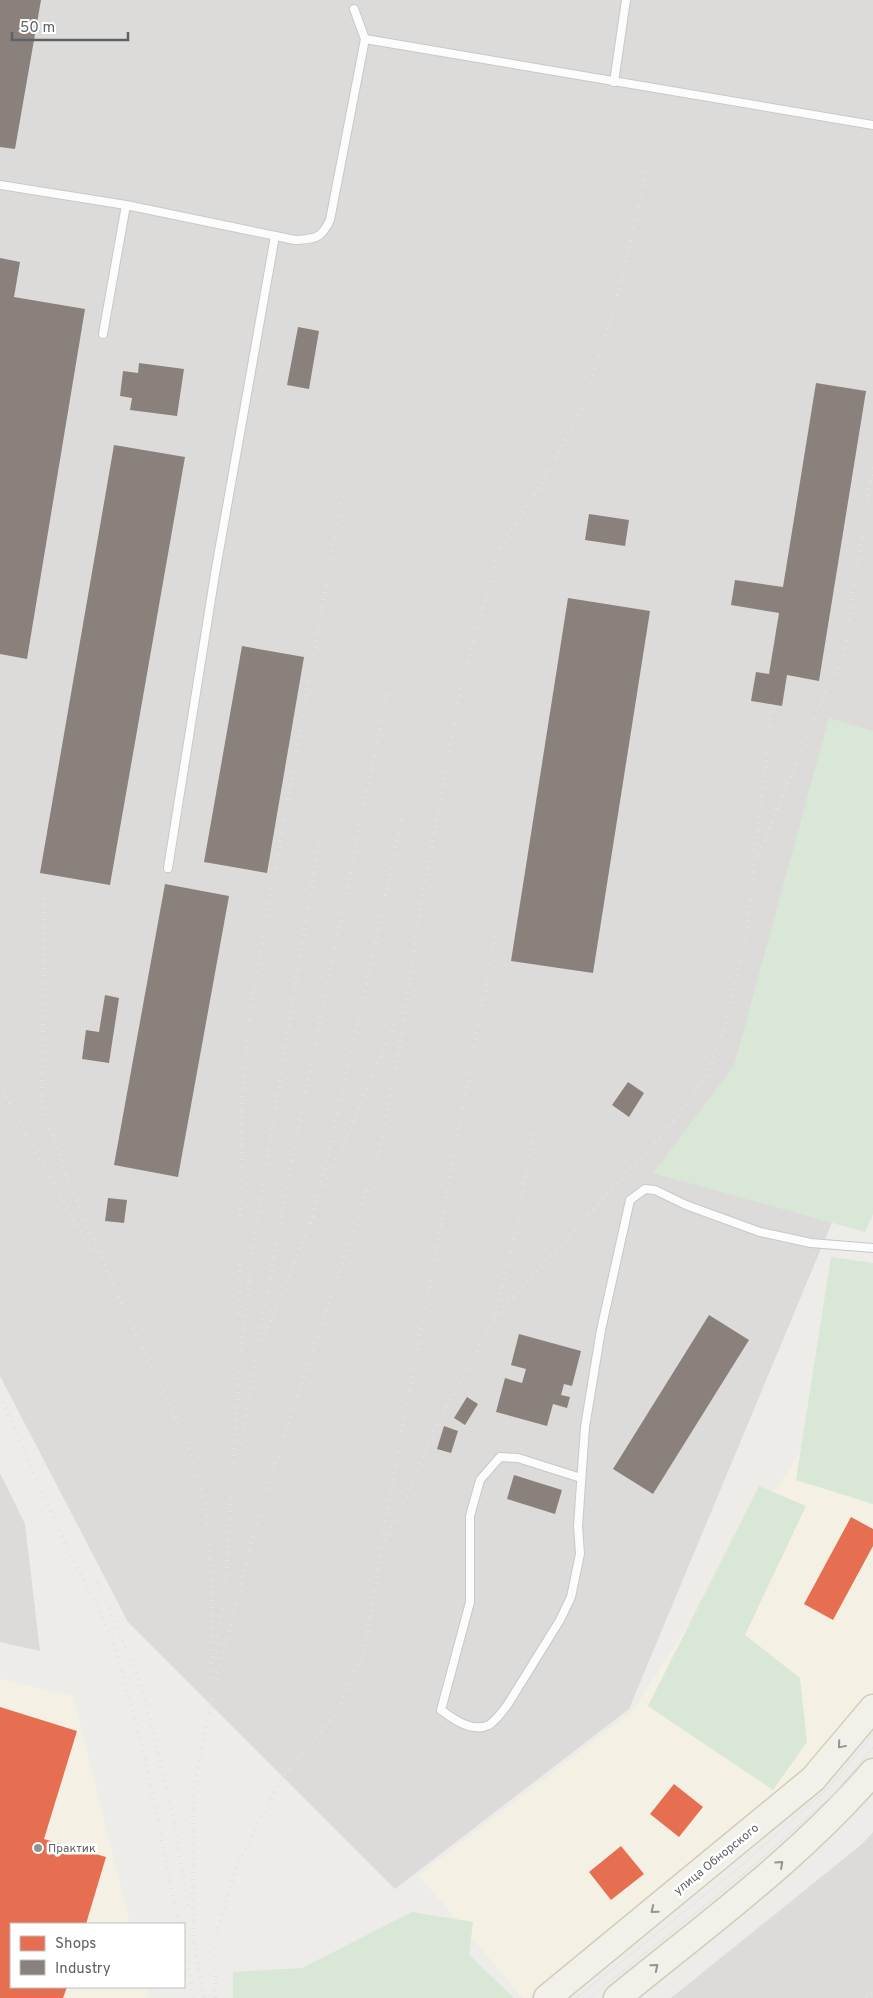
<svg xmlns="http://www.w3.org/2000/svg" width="873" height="1998" font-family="Overpass,sans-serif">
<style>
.commercial{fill:#f4f1e4}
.industrial{fill:#dddbd9}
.green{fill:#d8e7d6}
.shops{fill:#e76f51}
.industry{fill:#8a817c}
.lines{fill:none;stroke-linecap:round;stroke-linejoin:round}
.service-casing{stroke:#c8c8c8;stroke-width:10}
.primary-casing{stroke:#d2ccba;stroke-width:29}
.service{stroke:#fcfcfc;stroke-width:8}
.primary{stroke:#f2f1e9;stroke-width:26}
.tram{stroke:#e3e3e2;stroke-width:1}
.rail{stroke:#e3e3e2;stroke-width:4;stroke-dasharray:1 6;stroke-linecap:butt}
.oneway{stroke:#929393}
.poi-dot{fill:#909293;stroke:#fff;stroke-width:2}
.labels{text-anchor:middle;stroke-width:5;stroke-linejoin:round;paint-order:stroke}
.poi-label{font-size:12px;fill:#5e6165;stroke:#fff;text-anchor:start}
.street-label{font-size:12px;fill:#5e6165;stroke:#fff}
</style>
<rect width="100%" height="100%" fill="#edece9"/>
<path class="commercial" d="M798 1455 873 1481V1693L782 1794 529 1998H523L419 1875 633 1711Z
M0 1679 73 1696 130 1924H11V1987H146L148 1998H0Z"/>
<path class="industrial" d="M0 0H873V1040L838 1208 629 1709 395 1889 128 1622 0 1376Z
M0 1473 25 1524 40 1651 0 1642Z
M873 1832V1998H671L862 1844Z"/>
<path class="green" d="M829 718 873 731V1214L865 1232 653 1173 734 1066Z
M831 1257 873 1263V1504L796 1480Z
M759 1486 806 1506 745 1635 800 1678 807 1742 773 1790 648 1706Z
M412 1912 473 1922 469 1955 514 1998H233V1972L302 1968Z"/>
<path class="shops" d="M851 1517 873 1529V1546L833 1620 804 1604Z
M0 1707 77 1731 44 1839 106 1857 86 1924H11V1987H67L63 1998H0Z
M674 1784 703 1807 679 1837 650 1814Z
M621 1846 644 1874 611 1900 589 1872Z"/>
<path class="industry" d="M0 0H41L15 149 0 147Z
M0 258 20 262 14 297 85 309 27 659 0 654Z
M298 327 319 331 309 389 287 385Z
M139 363 184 369 177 416 130 410 132 398 120 396 123 371 138 373Z
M816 383 866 391 819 681 787 675 782 706 751 701 756 672 769 674 779 613 731 605 735 580 783 587Z
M114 445 185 457 110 885 40 873Z
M589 514 629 520 625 546 585 540Z
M568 598 650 611 593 973 511 961Z
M242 646 304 657 267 873 204 862Z
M165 884 229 896 178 1177 114 1165Z
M105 995 119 998 109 1063 82 1059 86 1030 99 1032Z
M628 1082 644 1093 629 1117 612 1105Z
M108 1198 127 1200 124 1223 105 1221Z
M709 1315 749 1340 653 1494 613 1469Z
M519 1334 581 1351 572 1386 564 1384 561 1395 570 1397 567 1408 553 1404 547 1426 496 1412 505 1378 522 1383 526 1369 511 1365Z
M467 1397 478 1404 465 1425 454 1418Z
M444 1426 458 1431 451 1453 437 1449Z
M514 1475 562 1490 555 1514 507 1499Z"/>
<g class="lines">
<g class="service-casing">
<path id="service" d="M354 9 365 39
M614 82 626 0
M0 185 126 205 295 240C315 239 321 239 330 220L365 39 873 125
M103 334 126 205
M168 868 215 574 275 236
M581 1478 518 1458 500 1457 480 1480 470 1516V1602L441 1710C453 1719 472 1733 489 1725 496 1720 503 1711 508 1704L560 1620 571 1597 580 1554 578 1526 585 1427 601 1330 630 1200 645 1189 655 1190 686 1205 760 1232 811 1243 873 1248"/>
</g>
<g class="primary-casing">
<path id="primary" d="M547 1998 813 1779 873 1708
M617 1998C705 1926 799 1858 873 1772"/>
</g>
<use href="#service" class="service"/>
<use href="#primary" class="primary"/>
<path class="tram" d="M576 1998 740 1867 828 1788 873 1734
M589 1998 745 1873 834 1794 873 1747"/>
<path class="rail" d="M759 855 814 718 844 655 873 464
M44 898 42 1105 67 1177 117 1293 186 1441 205 1501 212 1583 211 1681
M0 1084 33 1147 94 1255
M325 1186 402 1007
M310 1223 336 1122 404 810
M239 1314 242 1101 251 1006 343 490
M494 1318 674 1121 706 1077 723 1032 746 938 772 705
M265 1334 313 1216
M0 1395 61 1534 112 1638 142 1744 179 1924
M240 1451C281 1197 336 945 387 693
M386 1541 437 1425 494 1318 517 1227 533 1134
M98 1582 141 1684 174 1820 188 1906
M215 1658 226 1578 239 1373 253 1246 320 835
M184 1948 194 1998
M204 1998 193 1938V1790L220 1664 263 1501 379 1154 399 1052 418 923 461 686 499 550 542 483 584 404 619 291 649 159
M215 1998 216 1934 238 1863 281 1779 336 1713 365 1650 386 1518 495 935
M866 1998 873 1990"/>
</g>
<defs><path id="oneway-chevron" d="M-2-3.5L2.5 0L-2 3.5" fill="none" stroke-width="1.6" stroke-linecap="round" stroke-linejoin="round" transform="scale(1.25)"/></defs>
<g class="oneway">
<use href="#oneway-chevron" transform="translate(841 1745) rotate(130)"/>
<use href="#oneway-chevron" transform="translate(780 1864) rotate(-42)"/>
<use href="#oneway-chevron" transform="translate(654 1910) rotate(141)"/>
<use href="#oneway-chevron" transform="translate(655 1967) rotate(-39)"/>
</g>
<circle class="poi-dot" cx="38" cy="1848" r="5"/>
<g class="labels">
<g class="poi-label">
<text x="48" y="1852">Практик</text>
</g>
<g class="street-label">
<text transform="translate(716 1859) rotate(-39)" y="4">улица Обнорского</text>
</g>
</g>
<rect x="10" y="1923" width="175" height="65" fill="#ffffff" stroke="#bfc0c1"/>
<rect x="20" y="1936" width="25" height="15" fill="#e76f51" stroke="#bfc0c1"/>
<text x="55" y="1948" font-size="15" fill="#5e6165">Shops</text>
<rect x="20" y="1960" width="25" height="15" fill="#8a817c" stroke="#bfc0c1"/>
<text x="55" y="1973" font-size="15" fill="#5e6165">Industry</text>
<path d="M12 32v8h116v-8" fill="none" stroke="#5e6165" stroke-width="2.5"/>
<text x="20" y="32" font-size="15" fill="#5e6165" stroke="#ffffff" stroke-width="4" paint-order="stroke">50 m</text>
</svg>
